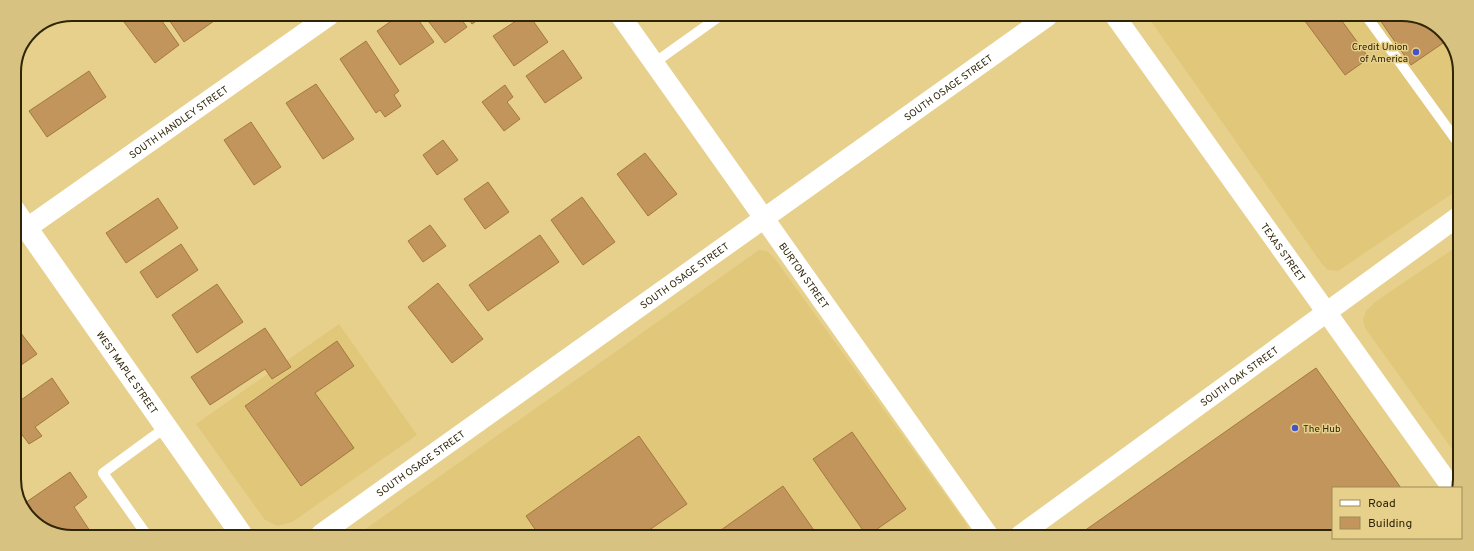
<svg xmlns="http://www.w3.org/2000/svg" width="1474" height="551" font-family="Overpass,sans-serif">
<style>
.built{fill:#e0c779}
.building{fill:#c2955d;stroke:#a3783f}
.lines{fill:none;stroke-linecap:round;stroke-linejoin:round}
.lane{stroke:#fff;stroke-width:10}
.street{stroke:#fff;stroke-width:20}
.secondary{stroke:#fff;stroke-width:22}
.poi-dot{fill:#4354c8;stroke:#e7d08b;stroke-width:1.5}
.labels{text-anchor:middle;stroke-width:3;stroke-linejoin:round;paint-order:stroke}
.poi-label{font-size:10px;fill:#2f2608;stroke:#e7d08b;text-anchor:end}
.street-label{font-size:10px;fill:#2f2608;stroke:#e7d08b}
.rim{fill:none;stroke:#2f2608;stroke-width:2}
</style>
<rect width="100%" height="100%" fill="#e7d08b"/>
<path class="built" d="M1148 17H1421L1448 36 1460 68 1459 189 1338 271 1328 270 1322 264Z
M1459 245 1457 456 1365 328 1363 320 1366 311 1375 302Z
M759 250 767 251 775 259 967 525 968 534 967 536 357 535Z
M339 324 417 435 292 522 278 526 265 520 196 424Z"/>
<path class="building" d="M126 14H157L179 45 155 63 121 18Z
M165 14H209L214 21 184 42Z
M400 15H415L434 42 400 65 377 31Z
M439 15H458L467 27 445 43 429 22Z
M466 15H485L472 24Z
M525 15H529L548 42 514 66 493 36Z
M1302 17H1339L1369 58 1345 75Z
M1378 17H1421L1448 36 1449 39 1411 65Z
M366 41 399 91 394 95 401 106 385 117 380 110 376 113 340 59Z
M563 50 582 78 545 103 526 76Z
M89 71 106 97 47 137 29 111Z
M316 84 354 139 323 159 286 103Z
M505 85 513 97 507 102 520 119 504 131 482 102Z
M251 122 281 167 254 185 224 140Z
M443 140 458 160 437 175 423 155Z
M645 153 677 194 648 216 617 174Z
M488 182 509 212 485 229 464 199Z
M582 197 615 242 583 265 551 220Z
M158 198 178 228 126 263 106 233Z
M430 225 446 246 423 262 408 241Z
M540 235 559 262 488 311 469 285Z
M181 244 198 270 157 298 140 272Z
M438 283 483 339 452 363 408 307Z
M217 284 243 322 197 353 172 315Z
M17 328 37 354 14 370V330Z
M265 328 291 367 272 379 265 369 210 405 191 377Z
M337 341 354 366 315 393 354 448 301 486 245 406Z
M1316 368 1401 488H1333V537L1077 536Z
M52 378 69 403 35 427 42 436 29 444 14 424V405Z
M852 432 906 509 867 536 813 459Z
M639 436 687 504 642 535H539L526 516Z
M70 472 87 497 74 507 92 534H53L26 515 22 505Z
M783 486 818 536 714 535Z"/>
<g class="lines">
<path class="lane" d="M1367 17 1459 144
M654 63 720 16
M146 534 103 473 166 427"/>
<g class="street">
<path id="s1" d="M620 15 989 536"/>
<path id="s2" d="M1115 16 1452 488"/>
<path id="s3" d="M27 228 330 15"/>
<path id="s4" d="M321 534 1048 16"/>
<path id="s5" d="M1019 536 1459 216"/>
</g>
<path class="secondary" id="s6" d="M14 210 241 534"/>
</g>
<g class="poi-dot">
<circle cx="1416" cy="52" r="4"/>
<circle cx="1295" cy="428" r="4"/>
</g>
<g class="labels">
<g class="poi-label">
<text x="1408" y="50">Credit Union<tspan x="1408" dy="12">of America</tspan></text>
<text x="1303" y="432" text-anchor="start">The Hub</text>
</g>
<g class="street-label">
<text dy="4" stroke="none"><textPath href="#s4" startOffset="770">SOUTH OSAGE STREET</textPath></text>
<text dy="4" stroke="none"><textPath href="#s3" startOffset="185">SOUTH HANDLEY STREET</textPath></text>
<text dy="4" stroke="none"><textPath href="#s2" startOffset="290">TEXAS STREET</textPath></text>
<text dy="4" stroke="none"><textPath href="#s4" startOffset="446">SOUTH OSAGE STREET</textPath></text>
<text dy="4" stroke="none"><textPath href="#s1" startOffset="319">BURTON STREET</textPath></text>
<text dy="4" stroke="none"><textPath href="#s6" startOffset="198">WEST MAPLE STREET</textPath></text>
<text dy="4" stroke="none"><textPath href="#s5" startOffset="272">SOUTH OAK STREET</textPath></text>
<text dy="4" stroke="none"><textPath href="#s4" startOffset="122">SOUTH OSAGE STREET</textPath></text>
</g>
</g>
<path d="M0 0H1474V551H0ZM72 21H1402A51 51 0 0 1 1453 72V479A51 51 0 0 1 1402 530H72A51 51 0 0 1 21 479V72A51 51 0 0 1 72 21Z" fill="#d8c281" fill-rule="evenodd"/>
<path class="rim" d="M72 21H1402A51 51 0 0 1 1453 72V479A51 51 0 0 1 1402 530H72A51 51 0 0 1 21 479V72A51 51 0 0 1 72 21Z"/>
<rect x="1332" y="487" width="130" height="52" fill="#e7d08b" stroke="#9d8c57"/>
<rect x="1340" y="500" width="20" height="6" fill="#ffffff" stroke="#9d8c57"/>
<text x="1368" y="507" font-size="12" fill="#2f2608">Road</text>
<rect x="1340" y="517" width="20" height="12" fill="#c2955d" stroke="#9d8c57"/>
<text x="1368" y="527" font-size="12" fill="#2f2608">Building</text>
</svg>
